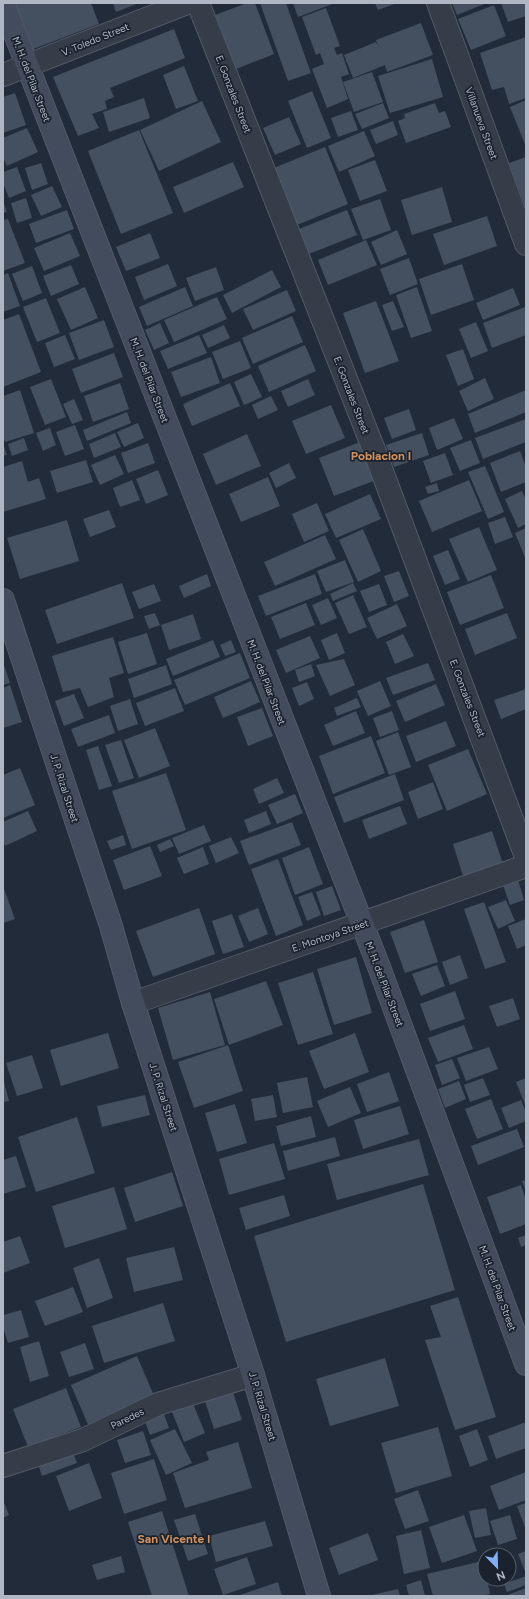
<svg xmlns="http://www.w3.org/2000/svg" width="529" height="1599" font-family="Figtree,sans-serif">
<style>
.building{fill:#445060}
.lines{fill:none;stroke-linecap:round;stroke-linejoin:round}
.minor-casing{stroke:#525a67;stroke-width:24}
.tertiary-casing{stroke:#525a67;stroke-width:24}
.secondary-casing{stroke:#525a67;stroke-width:24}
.minor{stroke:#353d49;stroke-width:22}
.tertiary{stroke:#353d49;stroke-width:22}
.secondary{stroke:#434c5c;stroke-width:22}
.labels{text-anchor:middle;stroke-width:3.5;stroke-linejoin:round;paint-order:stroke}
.street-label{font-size:10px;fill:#afb7c5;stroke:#1a222e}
.quarter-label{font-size:12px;font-weight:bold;fill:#d3925d;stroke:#1a222e}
</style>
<rect width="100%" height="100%" fill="#212b39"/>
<path class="building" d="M10 3H91L99 24 28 51Z
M113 3H139L116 12Z
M247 3H255L274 54 236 69 215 15Z
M260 3H286L311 73 288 81Z
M293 3H335L298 17Z
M375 3H397L378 10Z
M452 3H487L457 15Z
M501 3H526V16L508 22Z
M494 5 506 36 471 50 458 19Z
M326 8 340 46 334 48 337 55 342 53 349 74 341 77 348 99 327 108 312 69 324 64 320 53 316 55 302 17Z
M421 23 433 55 387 72 385 65 353 78 344 55 376 42 379 49 376 40Z
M174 29 185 58 110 88 114 97 105 101 107 109 92 114 99 128 78 136 53 77Z
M526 37V98L509 104 504 87 492 90 480 53Z
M432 59 443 97 390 113 378 76Z
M184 66 198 101 176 109 163 75Z
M372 72 383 102 354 112 343 82Z
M312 91 331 138 307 148 288 101Z
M15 93 26 125 3 133V97Z
M144 98 150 118 109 132 103 112Z
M526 100V147L510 107Z
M202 101 221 142 159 171 140 130Z
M383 103 389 118 362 129 355 114Z
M435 103 439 113 445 111 451 127 406 143 398 121 405 118 404 114Z
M351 111 358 130 338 137 331 118Z
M289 117 301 144 275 155 263 128Z
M393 121 398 135 376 144 370 130Z
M27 128 38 152 7 166 3 158V138Z
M139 130 173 213 121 234 88 151Z
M364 131 375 156 339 172 328 146Z
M325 147 348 204 297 225 274 168Z
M526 157V206H525L509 163Z
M375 160 387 191 360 201 348 170Z
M233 162 244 187 184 213 173 187Z
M41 163 48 184 32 190 25 168Z
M17 167 26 191 9 198 3 183V172Z
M52 186 62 207 41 216 31 195Z
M442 187 452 222 412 235 401 200Z
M26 198 32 218 17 223 11 203Z
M380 199 391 230 363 240 351 209Z
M3 201 7 212 3 213Z
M67 210 74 229 36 243 29 224Z
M347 210 357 235 309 254 299 229Z
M487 216 497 246 444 265 433 234Z
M8 219 25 263 3 271V220Z
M397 230 407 254 381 265 371 242Z
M70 233 80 256 44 271 34 248Z
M150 233 160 258 126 271 116 247Z
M366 240 377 265 328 285 318 260Z
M409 258 418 284 390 295 380 269Z
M168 264 177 286 144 300 135 277Z
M462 264 474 300 431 315 419 279Z
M71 265 79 284 51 296 43 276Z
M32 266 42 293 23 301 12 274Z
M216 267 224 290 195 301 186 278Z
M272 270 281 287 232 313 223 295Z
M8 273 20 306 3 312V275Z
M85 287 98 318 71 330 57 299Z
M185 287 193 306 147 326 139 307Z
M417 287 432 331 411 338 396 295Z
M513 288 520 305 483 320 476 303Z
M287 290 296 311 253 330 243 309Z
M217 297 227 319 174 342 164 320Z
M46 298 60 333 37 342 23 307Z
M376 301 399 361 365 373 343 313Z
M393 301 404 327 392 331 382 305Z
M525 307 526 335 492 348 483 323Z
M19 314 41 372 3 387V320Z
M292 316 303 342 253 364 242 338Z
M104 320 114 347 79 360 69 333Z
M476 322 488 351 471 358 459 329Z
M160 323 169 343 154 350 145 330Z
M224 325 230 338 208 348 202 335Z
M65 335 75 359 54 367 45 343Z
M199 335 207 353 168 369 160 351Z
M240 341 251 368 223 379 212 352Z
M305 345 316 371 269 392 258 366Z
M463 349 474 379 458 386 446 355Z
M114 353 123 377 81 393 72 369Z
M211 357 220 383 181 397 171 372Z
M251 374 262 397 244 405 234 382Z
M485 378 494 399 468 411 459 391Z
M51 379 66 417 45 425 30 387Z
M308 379 315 395 288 407 281 391Z
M120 383 129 409 93 422 84 396Z
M230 383 240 406 192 426 183 404Z
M20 390 34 433 5 442 3 437V396Z
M526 390V412L475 433 468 414Z
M271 396 278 410 258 419 252 405Z
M74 399 83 420 72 424 63 404Z
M331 405 345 438 306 454 292 421Z
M409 409 416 430 392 439 384 418Z
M127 412 131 423 87 441 83 430Z
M454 418 463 439 437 450 429 428Z
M526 419V442L483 459 475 438Z
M138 423 144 438 124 447 117 432Z
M75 425 84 449 65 456 56 432Z
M50 428 56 445 43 451 36 433Z
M115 433 121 447 94 458 89 444Z
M422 433 429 455 394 467 386 445Z
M247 434 261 466 216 485 203 454Z
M24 438 28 450 12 456 8 444Z
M471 440 480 463 460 471 450 448Z
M360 442 376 480 334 496 319 458Z
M148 443 155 463 128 473 121 453Z
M3 444 7 455 3 456Z
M520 451 526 467V482L501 492 490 463Z
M445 453 453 475 431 483 423 461Z
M115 455 124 474 100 485 91 465Z
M86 460 93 482 57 493 50 471Z
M22 461 28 482 39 478 46 499 3 512V467Z
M289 463 296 478 276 488 269 473Z
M485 466 504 512 488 519 468 472Z
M158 470 168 495 146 504 136 479Z
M268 477 280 506 241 522 229 494Z
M132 480 140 500 120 507 113 488Z
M469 480 482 511 432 532 419 501Z
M437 483 439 491 428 494 425 487Z
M522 491 526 500V524L518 528 505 499Z
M370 494 381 519 336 538 325 514Z
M317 503 329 531 304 542 292 514Z
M109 510 116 527 90 537 83 519Z
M505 517 513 537 495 544 488 523Z
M67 520 79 561 20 579 7 538Z
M479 527 497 570 468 582 449 539Z
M526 528V560L515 533Z
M363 529 381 571 358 582 339 540Z
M325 535 336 559 275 586 264 562Z
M448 550 460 579 445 585 433 556Z
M345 560 354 582 326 592 317 571Z
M399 571 409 596 394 602 384 576Z
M207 574 211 586 184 598 179 586Z
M315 574 322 594 266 616 258 596Z
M491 575 504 608 460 625 447 592Z
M122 583 134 618 57 644 45 610Z
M353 583 357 591 333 601 330 594Z
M154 584 161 601 139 609 132 592Z
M379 584 387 605 369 612 360 591Z
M353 595 367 627 349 634 335 603Z
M328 598 337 618 321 625 312 605Z
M306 603 315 625 280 639 271 617Z
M397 604 407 626 377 639 367 618Z
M155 613 160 625 149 629 144 616Z
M507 613 517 638 475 655 465 629Z
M193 614 201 639 169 650 161 625Z
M147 633 157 664 128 674 118 642Z
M337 633 345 653 329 660 321 640Z
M403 634 414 656 395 664 386 642Z
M310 636 320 658 286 673 276 650Z
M113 637 124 673 109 678 114 697 88 707 80 688 63 692 52 656Z
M213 640 220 657 173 676 166 659Z
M231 640 236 652 225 656 220 645Z
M240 653 250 678 185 705 174 680Z
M344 659 355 685 330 696 316 665Z
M3 662 10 683 3 685Z
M428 663 435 680 393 695 386 678Z
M311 664 315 676 299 682 295 670Z
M166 665 172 684 134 698 128 679Z
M251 681 260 702 223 718 214 697Z
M380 681 391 706 368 716 357 691Z
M307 682 314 699 299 706 292 688Z
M436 684 445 705 405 722 396 701Z
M10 685 22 722 3 728V688Z
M175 688 184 711 145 726 136 703Z
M526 689V709L501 719 494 700Z
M74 694 84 718 64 726 55 701Z
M357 698 361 707 337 716 334 708Z
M130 699 138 724 118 731 110 706Z
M262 708 273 736 248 746 237 717Z
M356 711 365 733 333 746 324 725Z
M392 711 399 730 380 737 373 718Z
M109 715 115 733 78 747 71 729Z
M446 721 456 746 416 762 406 736Z
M155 728 170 766 139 778 124 740Z
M398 732 411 767 389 775 376 741Z
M371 736 385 773 333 794 319 756Z
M121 740 134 778 119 783 105 745Z
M98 746 112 786 99 790 86 750Z
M468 749 487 794 447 811 428 765Z
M20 768 35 805 3 818V775Z
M166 773 186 830 132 849 112 791Z
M395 774 404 800 344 823 334 797Z
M277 778 284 793 259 804 253 789Z
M433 782 443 809 418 819 408 792Z
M295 794 303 813 277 824 268 805Z
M400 806 407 824 369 839 362 820Z
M28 811 37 831 5 846 3 840V822Z
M266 811 271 824 249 833 244 820Z
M292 822 301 845 249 865 240 841Z
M204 825 211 841 179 854 172 838Z
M492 831 503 864 463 876 453 844Z
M123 835 126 845 111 850 107 841Z
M231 837 239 853 216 863 209 846Z
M170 839 174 846 160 852 157 845Z
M150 846 162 876 124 890 113 860Z
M203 847 209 864 184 874 177 858Z
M309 847 323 884 295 895 282 858Z
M278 859 303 925 276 936 251 869Z
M518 880 524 900 510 905 503 885Z
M3 886 15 919 3 923Z
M332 886 341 910 324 916 316 892Z
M312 892 321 915 307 921 298 897Z
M506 900 515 921 498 929 488 907Z
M484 902 506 962 485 969 464 909Z
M199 908 215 954 153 977 136 931Z
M258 908 268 934 249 942 238 916Z
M232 914 244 947 223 954 212 921Z
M526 919V945L517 949 508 926Z
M424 920 438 962 405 973 390 932Z
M460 955 468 978 450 985 442 962Z
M356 957 372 1013 334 1025 317 969Z
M437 965 445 986 421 996 412 974Z
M313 972 333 1034 298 1045 278 983Z
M266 981 283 1025 229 1045 214 999Z
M455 991 465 1019 430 1031 420 1004Z
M210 992 225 1045 173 1060 158 1008Z
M513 998 520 1019 497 1027 489 1006Z
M464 1025 473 1049 438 1062 428 1038Z
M108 1033 119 1068 61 1086 50 1050Z
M355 1033 369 1072 324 1089 309 1051Z
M228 1045 243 1091 194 1108 178 1062Z
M489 1047 498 1069 466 1081 457 1058Z
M32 1055 43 1088 17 1096 6 1063Z
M452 1059 460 1078 442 1085 435 1065Z
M389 1072 399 1101 367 1112 357 1084Z
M307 1077 313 1107 283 1113 277 1083Z
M3 1078 9 1101 3 1102Z
M483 1078 490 1095 470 1102 464 1085Z
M526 1078V1107L516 1082Z
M459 1081 466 1099 445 1108 438 1089Z
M350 1087 361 1113 328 1127 317 1101Z
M145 1095 150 1115 102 1127 97 1106Z
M273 1095 277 1117 255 1121 251 1099Z
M491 1099 503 1129 477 1139 465 1109Z
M521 1100 526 1112V1121L509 1128 501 1108Z
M235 1104 247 1143 217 1152 205 1113Z
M400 1106 409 1134 363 1149 354 1120Z
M311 1116 316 1137 281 1146 276 1126Z
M77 1117 95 1173 36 1192 18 1137Z
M517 1129 524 1147 478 1165 471 1146Z
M335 1137 340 1156 288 1171 283 1151Z
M419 1139 429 1175 337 1200 327 1164Z
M274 1143 285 1179 229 1195 219 1159Z
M16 1156 26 1187 3 1194V1160Z
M172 1172 183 1206 135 1222 124 1188Z
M526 1180V1191L522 1181Z
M423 1184 455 1290 286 1342 254 1236Z
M521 1185 526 1200V1224L500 1234 487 1197Z
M114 1187 127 1229 65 1248 52 1206Z
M284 1195 290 1216 246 1230 239 1208Z
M526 1235V1245L521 1247 518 1238Z
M20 1236 30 1263 3 1273V1242Z
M174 1247 183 1280 134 1292 126 1258Z
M99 1258 113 1298 87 1308 73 1268Z
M73 1287 83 1312 45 1326 35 1301Z
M458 1297 496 1417 455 1430 425 1340 441 1337 430 1306Z
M163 1303 175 1341 104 1363 92 1326Z
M21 1310 29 1337 8 1343 3 1327V1315Z
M39 1341 49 1376 30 1382 20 1347Z
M85 1343 94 1369 69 1377 60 1352Z
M137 1356 155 1398 89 1427 71 1385Z
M385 1358 399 1406 330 1426 316 1379Z
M66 1388 81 1427 28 1447 13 1409Z
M232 1389 242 1420 214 1429 204 1398Z
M190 1396 205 1433 184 1442 169 1404Z
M162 1409 169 1428 150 1435 143 1416Z
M526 1422V1448L496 1459 488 1436Z
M438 1427 452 1476 396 1493 381 1443Z
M175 1429 192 1463 166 1475 150 1440Z
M477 1429 488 1460 470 1467 459 1436Z
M143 1431 151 1455 125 1463 117 1440Z
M238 1442 252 1488 185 1508 173 1473 209 1460 206 1452Z
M70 1445 77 1463 42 1476 36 1458Z
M154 1459 167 1500 124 1514 111 1473Z
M89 1463 102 1498 69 1511 56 1476Z
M526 1472V1500L499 1510 490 1486Z
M418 1490 429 1521 405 1529 394 1499Z
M3 1500 9 1515 3 1518Z
M526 1503V1530L517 1506Z
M486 1508 491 1535 475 1538 469 1511Z
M162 1511 189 1596H152L128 1522Z
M195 1514 208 1554 188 1561 174 1520Z
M464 1515 477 1551 442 1563 429 1527Z
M510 1515 517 1539 498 1545 490 1521Z
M265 1521 273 1546 216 1562 209 1536Z
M421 1530 430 1568 404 1574 396 1536Z
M368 1533 378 1560 339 1575 329 1548Z
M526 1551V1574L518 1554Z
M121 1556 125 1572 97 1580 92 1565Z
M247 1557 256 1584 223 1595 214 1569Z
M482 1561 485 1579H487L490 1594 482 1596H433L427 1574Z
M526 1576V1585L507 1592 504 1584Z
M421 1580 425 1596H409L406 1585Z
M278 1582 282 1596H237Z
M526 1588V1596H505Z
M398 1589 400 1596H372V1595Z"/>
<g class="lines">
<g class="minor-casing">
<path id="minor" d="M198 3 376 455 526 857
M438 3 526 244
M133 1003 526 866
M3 1466 83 1440 158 1404 253 1375"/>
</g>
<g class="tertiary-casing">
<path id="tertiary" d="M3 75 187 3"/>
</g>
<g class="secondary-casing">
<path id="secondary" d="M3 3 379 967 526 1364
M3 600 111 926 133 1003 253 1375 319 1596"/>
</g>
<use href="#minor" class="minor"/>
<use href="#tertiary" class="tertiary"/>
<use href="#secondary" class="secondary"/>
</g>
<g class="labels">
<g class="street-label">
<text transform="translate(95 39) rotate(-22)" y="4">V. Toledo Street</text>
<text transform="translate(32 79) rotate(69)" y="4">M. H. del Pilar Street</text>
<text transform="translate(234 94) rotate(69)" y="4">E. Gonzales Street</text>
<text transform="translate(482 123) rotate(70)" y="4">Villanueva Street</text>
<text transform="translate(150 380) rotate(69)" y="4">M. H. del Pilar Street</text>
<text transform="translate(352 395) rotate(69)" y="4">E. Gonzales Street</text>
<text transform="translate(267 682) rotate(69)" y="4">M. H. del Pilar Street</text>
<text transform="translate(468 698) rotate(69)" y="4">E. Gonzales Street</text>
<text transform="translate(65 788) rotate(72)" y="4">J. P. Rizal Street</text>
<text transform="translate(330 935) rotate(-19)" y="4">E. Montoya Street</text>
<text transform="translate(385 984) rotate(69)" y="4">M. H. del Pilar Street</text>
<text transform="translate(164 1097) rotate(72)" y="4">J. P. Rizal Street</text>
<text transform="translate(498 1288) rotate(70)" y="4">M. H. del Pilar Street</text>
<text transform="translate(263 1406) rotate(73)" y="4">J. P. Rizal Street</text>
<text transform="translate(127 1418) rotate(-26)" y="4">Paredes</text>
</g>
<g class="quarter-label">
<text x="381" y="460">Poblacion I</text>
<text x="174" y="1543">San Vicente I</text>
</g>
</g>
<rect width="529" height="1599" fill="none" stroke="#afb7c5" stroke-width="8"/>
<g transform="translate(497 1567) rotate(157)"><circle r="19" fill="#1a222e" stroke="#565e6a"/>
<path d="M0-3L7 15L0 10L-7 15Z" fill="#82aef7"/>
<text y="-6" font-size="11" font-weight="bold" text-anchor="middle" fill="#afb7c5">N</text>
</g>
</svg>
